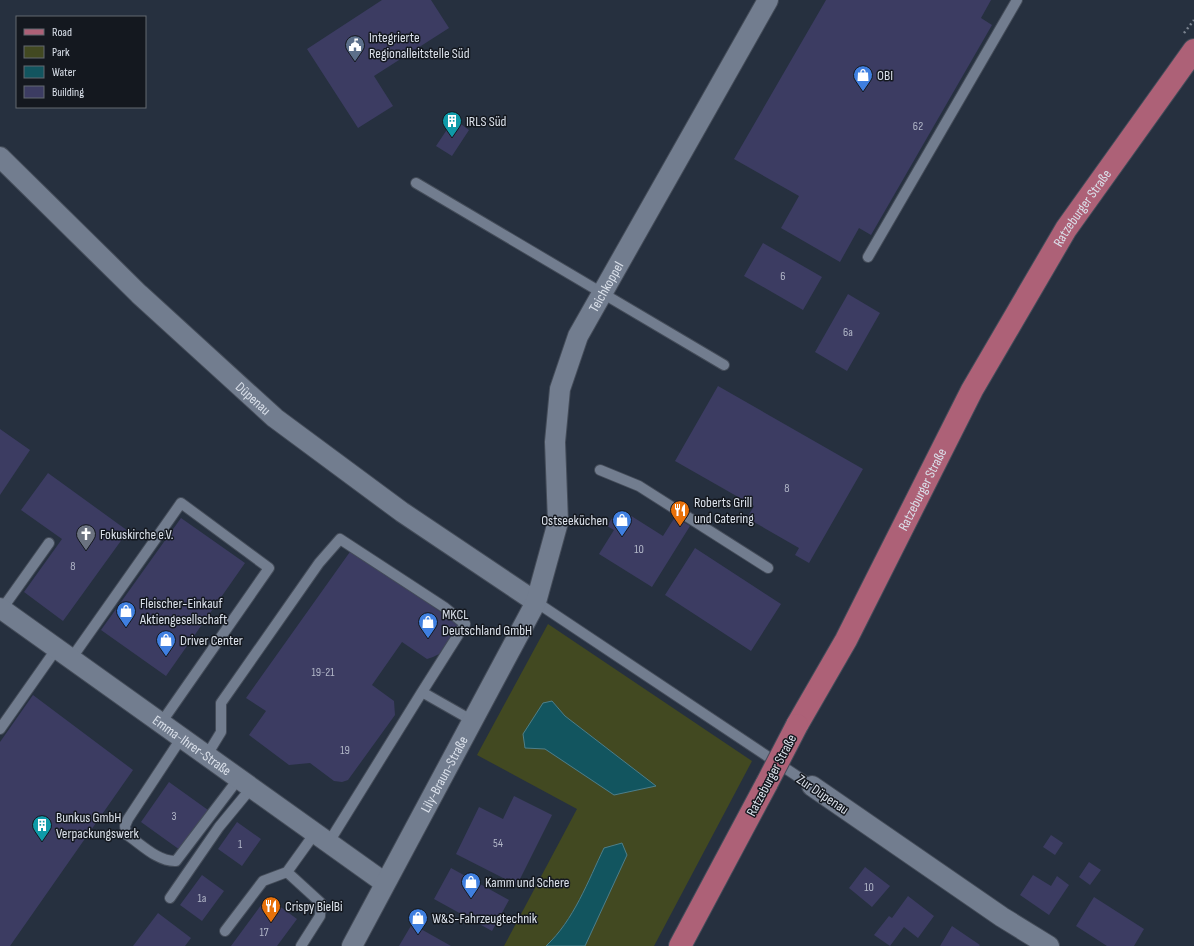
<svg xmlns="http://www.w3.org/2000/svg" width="1194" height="946" font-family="'Sofia Sans Condensed',sans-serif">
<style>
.green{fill:#424921;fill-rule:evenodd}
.water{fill:#12555f;stroke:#4e7f89}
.building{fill:#3c3c62}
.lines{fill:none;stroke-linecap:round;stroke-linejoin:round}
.service-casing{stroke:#444c59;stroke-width:12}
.minor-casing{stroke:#444c59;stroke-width:22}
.primary-casing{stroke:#444c59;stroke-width:24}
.path{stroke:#7a828f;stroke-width:2.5;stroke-dasharray:2 3;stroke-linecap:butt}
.service{stroke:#727d8f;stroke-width:10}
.minor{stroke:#727d8f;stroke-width:20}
.primary{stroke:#ad6177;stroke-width:22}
.primary-bridge-casing{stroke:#444c59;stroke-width:24;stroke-linecap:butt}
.primary-bridge{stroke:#ad6177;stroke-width:22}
.labels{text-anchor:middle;stroke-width:3;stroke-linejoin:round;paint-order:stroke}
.number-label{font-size:12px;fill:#b2b7c8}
.poi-label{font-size:14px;fill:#dae0ea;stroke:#14181f;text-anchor:start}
.street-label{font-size:14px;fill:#dae0ea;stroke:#14181f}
</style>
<rect width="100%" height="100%" fill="#26303f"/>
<path class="green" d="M548 624 752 761 654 946H585L627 855 604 848C588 881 574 920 546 946H504L577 809 477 755ZM552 701 565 716 656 786 614 795 545 749Z"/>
<path class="water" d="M552 701 565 716 656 786 614 795 545 749 525 748 523 734 543 703Z
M622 843 627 855 585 946H546C574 920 588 881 604 848Z"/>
<path class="building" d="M382 0H431L449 28 374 76 393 106 358 128 307 49Z
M826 0H991L981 18 992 25 871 235 859 228 840 262 781 228 799 196 734 159Z
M454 119 469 130 452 156 436 146Z
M763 243 822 277 803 310 744 276Z
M848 294 880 313 847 371 815 352Z
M718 386 863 469 809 563 795 555 799 548 747 518 754 506 675 461Z
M0 429 30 450 0 495Z
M48 473 128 531 63 621 24 592 62 539 21 510Z
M625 512 663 536 675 517 690 526 652 587 599 554 614 530 607 526 614 515 621 519Z
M181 518 245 563 166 676 101 630Z
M695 548 781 604 751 651 665 595Z
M352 549 459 625 439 654 433 657 427 659 402 642 372 685 394 701 395 715 348 780 342 782 334 781 310 763 289 765 249 735 266 711 246 698Z
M33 695 133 770 10 946H0V742Z
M169 782 208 810 180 850 141 822Z
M514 796 552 815 517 885 456 854 479 807 503 819Z
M237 822 261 839 242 866 218 849Z
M1051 835 1063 843 1055 855 1043 847Z
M1089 862 1101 870 1090 885 1079 877Z
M865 867 890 886 872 907 849 888Z
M451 868 509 900 492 931 434 899Z
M202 875 224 891 202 921 180 905Z
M1033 875 1051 886 1057 876 1069 885 1049 915 1020 895Z
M908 896 934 916 918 938 904 927 890 946 874 935 889 916 892 918Z
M267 897 297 919 277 946H231Z
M1094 897 1144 929 1134 946H1107L1076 926Z
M158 913 191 938 185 946H133Z
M412 924 451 946H399Z
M952 926 980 945 979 946H940Z"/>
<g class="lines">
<g class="service-casing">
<path id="service" d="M416 183 724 365
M868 257 1017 0
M600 470 639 486 768 568
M536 602 812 786
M2 609 49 543
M71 659 181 503 269 568 161 723
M0 729 57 648
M182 737 128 819 125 826 126 834C141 844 158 862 176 861L239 778
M207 755 221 732V703L319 563 340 539 444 607 465 624 422 692
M329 842 422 692 473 721
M170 898 219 827 252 787
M225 931 263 881 287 872
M301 946 320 916 321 903 287 872 315 833"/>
</g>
<g class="minor-casing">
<g id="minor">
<path id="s1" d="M0 157 139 294 275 418 402 512 536 602"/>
<path id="s2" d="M0 608 385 883"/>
<path d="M812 786 1002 917 1049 946"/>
<path id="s3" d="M352 946 536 602 558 522 555 442 560 389 578 336 768 0"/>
</g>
</g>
<g class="primary-casing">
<g id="primary">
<path id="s4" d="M797 725 846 640 972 390 1066 229 1194 50"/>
<path d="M680 946 767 783"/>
</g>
</g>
<path class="path" d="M1184 33 1194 20"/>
<use href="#service" class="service"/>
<use href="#minor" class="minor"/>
<use href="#primary" class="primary"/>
<g class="primary-bridge-casing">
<path id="primary-bridge" d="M767 783 797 725"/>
</g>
<use href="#primary-bridge" class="primary-bridge"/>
</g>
<defs>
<g id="civic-pin" transform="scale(1)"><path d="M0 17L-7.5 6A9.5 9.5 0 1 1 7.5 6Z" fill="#5c6f8a" stroke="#14181f"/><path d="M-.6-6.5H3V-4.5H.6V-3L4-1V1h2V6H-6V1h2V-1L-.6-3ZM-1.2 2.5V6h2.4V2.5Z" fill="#fff"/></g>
<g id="shop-pin" transform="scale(1)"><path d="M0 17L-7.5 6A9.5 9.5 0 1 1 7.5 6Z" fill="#3f7fe0" stroke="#14181f"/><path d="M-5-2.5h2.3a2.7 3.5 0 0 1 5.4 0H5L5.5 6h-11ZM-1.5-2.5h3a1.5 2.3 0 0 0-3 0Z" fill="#fff"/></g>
<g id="building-pin" transform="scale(1)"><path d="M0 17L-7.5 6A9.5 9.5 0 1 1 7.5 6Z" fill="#0f9aa8" stroke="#14181f"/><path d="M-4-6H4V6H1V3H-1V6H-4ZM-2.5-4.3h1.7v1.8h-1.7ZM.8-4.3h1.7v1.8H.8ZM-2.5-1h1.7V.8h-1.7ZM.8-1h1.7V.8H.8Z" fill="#fff"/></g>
<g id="restaurant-pin" transform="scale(1)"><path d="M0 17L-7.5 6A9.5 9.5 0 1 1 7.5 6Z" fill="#e8710a" stroke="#14181f"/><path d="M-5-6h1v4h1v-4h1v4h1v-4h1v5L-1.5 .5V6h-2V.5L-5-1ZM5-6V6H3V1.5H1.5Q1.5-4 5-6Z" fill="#fff"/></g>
<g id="church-pin" transform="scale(1)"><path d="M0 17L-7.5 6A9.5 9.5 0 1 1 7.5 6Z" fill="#6b7280" stroke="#14181f"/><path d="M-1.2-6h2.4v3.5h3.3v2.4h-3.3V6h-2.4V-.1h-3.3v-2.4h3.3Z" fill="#fff"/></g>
</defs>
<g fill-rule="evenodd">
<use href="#civic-pin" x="355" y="45"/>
<use href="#shop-pin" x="863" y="75"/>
<use href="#building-pin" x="452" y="121"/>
<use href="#restaurant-pin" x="680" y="510"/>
<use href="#shop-pin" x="622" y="520"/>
<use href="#church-pin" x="86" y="534"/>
<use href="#shop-pin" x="126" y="611"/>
<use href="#shop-pin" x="428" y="622"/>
<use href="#shop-pin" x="166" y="640"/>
<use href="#building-pin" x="42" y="825"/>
<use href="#shop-pin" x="471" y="882"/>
<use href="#restaurant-pin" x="271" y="906"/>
<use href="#shop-pin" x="418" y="918"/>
</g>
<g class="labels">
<g class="number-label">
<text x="918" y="130">62</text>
<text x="783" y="280">6</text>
<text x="848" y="336">6a</text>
<text x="787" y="492">8</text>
<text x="639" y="553">10</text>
<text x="73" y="570">8</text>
<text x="323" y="676">19-21</text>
<text x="345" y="754">19</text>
<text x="174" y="820">3</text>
<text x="498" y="847">54</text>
<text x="240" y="848">1</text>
<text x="869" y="891">10</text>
<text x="202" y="902">1a</text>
<text x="264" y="936">17</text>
</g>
<g class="poi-label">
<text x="369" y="42">Integrierte<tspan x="369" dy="16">Regionalleitstelle Süd</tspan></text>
<text x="877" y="80">OBI</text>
<text x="466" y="126">IRLS Süd</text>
<text x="694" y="507">Roberts Grill<tspan x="694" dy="16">und Catering</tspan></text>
<text x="608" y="525" text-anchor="end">Ostseeküchen</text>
<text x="100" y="539">Fokuskirche e.V.</text>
<text x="140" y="608">Fleischer-Einkauf<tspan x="140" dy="16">Aktiengesellschaft</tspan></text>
<text x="442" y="619">MKCL<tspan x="442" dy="16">Deutschland GmbH</tspan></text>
<text x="180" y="645">Driver Center</text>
<text x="56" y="822">Bunkus GmbH<tspan x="56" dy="16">Verpackungswerk</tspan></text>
<text x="485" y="887">Kamm und Schere</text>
<text x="285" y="911">Crispy BielBi</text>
<text x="432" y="923">W&amp;S-Fahrzeugtechnik</text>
</g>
<g class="street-label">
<text dy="5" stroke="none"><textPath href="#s4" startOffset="591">Ratzeburger Straße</textPath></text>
<text dy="5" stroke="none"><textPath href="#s3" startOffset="719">Teichkoppel</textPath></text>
<text dy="5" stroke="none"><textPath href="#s1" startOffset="350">Düpenau</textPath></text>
<text dy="5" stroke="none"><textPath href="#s4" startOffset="267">Ratzeburger Straße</textPath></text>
<text dy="5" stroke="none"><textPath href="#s2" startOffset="236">Emma-Ihrer-Straße</textPath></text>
<text dy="5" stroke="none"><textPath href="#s3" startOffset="195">Lily-Braun-Straße</textPath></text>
<text transform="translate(771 775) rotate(-62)" y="5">Ratzeburger Straße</text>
<text transform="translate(823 794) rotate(34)" y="5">Zur Düpenau</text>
</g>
</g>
<rect x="16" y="16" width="130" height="92" fill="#14181f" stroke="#636870"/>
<rect x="24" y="29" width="20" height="6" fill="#ad6177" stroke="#636870"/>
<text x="52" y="36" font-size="12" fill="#dae0ea">Road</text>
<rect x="24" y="46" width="20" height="12" fill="#424921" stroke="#636870"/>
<text x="52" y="56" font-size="12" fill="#dae0ea">Park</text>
<rect x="24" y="66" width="20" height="12" fill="#12555f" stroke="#636870"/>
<text x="52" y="76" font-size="12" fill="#dae0ea">Water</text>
<rect x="24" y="86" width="20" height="12" fill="#3c3c62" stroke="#636870"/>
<text x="52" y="96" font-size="12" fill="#dae0ea">Building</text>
</svg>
